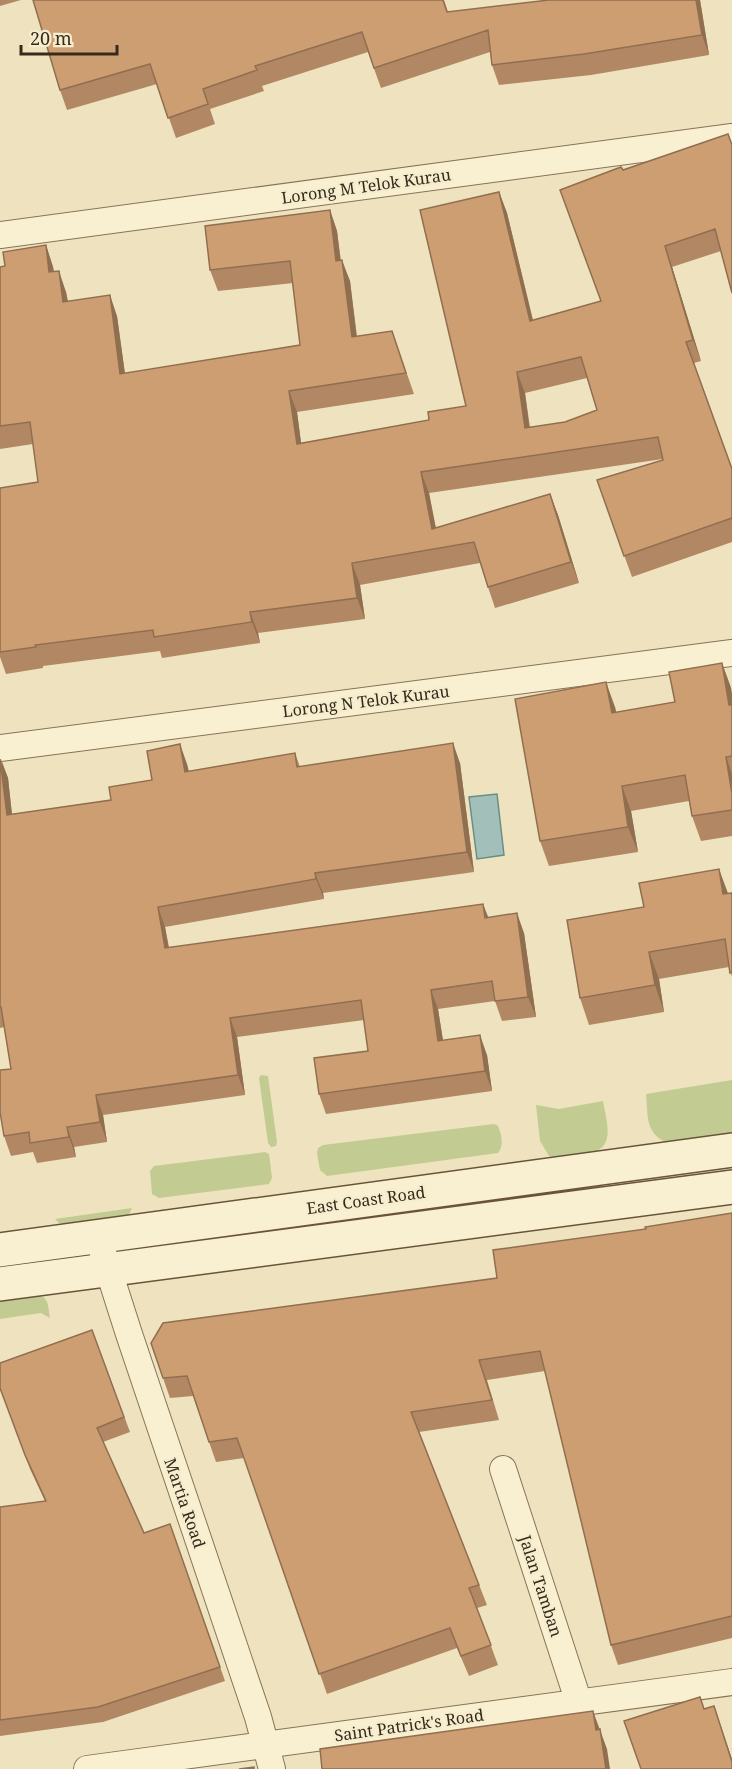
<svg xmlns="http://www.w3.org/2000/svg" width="732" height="1769" font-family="'Noto Serif',serif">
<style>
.green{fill:#c2cc92}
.water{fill:#a2c0b9;stroke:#698e87;stroke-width:1.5}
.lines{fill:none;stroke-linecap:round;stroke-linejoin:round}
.minor-casing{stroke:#877357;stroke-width:28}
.secondary-casing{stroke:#69543a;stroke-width:36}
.minor{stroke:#f9f0d1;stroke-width:26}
.secondary{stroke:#f9f0d1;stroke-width:33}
.wall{fill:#b18863;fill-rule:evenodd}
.shaded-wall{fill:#906f50}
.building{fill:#ce9e73;stroke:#906f50;stroke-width:1.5;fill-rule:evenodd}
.labels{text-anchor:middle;stroke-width:5;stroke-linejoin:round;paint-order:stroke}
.street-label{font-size:16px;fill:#362a1c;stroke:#f6edce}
</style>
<rect width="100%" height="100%" fill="#eee3be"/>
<path class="green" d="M261 1075 268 1076 277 1142 276 1146 271 1147 268 1143 259 1078Z
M732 1080V1137L668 1143C645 1134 648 1116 646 1094Z
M603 1101C609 1132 616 1152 577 1156 568 1157 558 1159 549 1156L540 1141 536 1105 559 1109Z
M494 1124 498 1126C502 1135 504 1146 498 1153L327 1176 320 1170 317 1154 318 1148 323 1145Z
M265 1152 269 1154 272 1178 269 1184 159 1198 152 1194 150 1171 154 1166Z
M132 1208 129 1215 64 1224 59 1223 55 1219Z
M36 1294C49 1297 48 1305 50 1318L41 1313 0 1319V1298Z"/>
<path class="water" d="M497 794 504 855 477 859 469 797Z"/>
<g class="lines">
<g class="minor-casing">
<path id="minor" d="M0 235 732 137
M0 748 732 653
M98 1237 129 1334 258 1717 272 1769
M503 1469 579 1703
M87 1769 732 1682"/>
</g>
<g class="secondary-casing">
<path id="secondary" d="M0 1250 732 1150
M0 1284 732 1187"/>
</g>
<use href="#minor" class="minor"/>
<use href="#secondary" class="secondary"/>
</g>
<path class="wall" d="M0 0H21L0 6Z
M33 0H444L448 12 700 0 709 55 591 75 499 85 492 65 490 52 381 88 368 52 262 86 264 91 210 109 215 124 176 138 157 84 67 110 60 90Z
M728 134 721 251 672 267 701 361 694 363 732 468V542L632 577 597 480 663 460V459L429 493 436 528 550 494 558 515 579 583 495 608 480 563 360 585 365 619 258 633 260 643 162 658 160 651 43 666V668L6 674 0 657V488L38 482 33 444 0 449V292L5 266 46 245 53 267 54 272 66 292 68 301 117 316 125 374 300 345 293 283 218 291 210 270 330 210 337 231 341 261 350 281 357 336 392 331 414 394 297 412 301 443 429 420 466 406 499 192 507 213 533 320 601 301 623 170ZM587 378 597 410 565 422 530 427 525 393Z
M722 663 731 688 732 695V836L701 841 692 816 689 801 631 811 638 852 549 866 540 841 615 707 616 712 675 702Z
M295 753 300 767 460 763 474 872 323 893 324 899 165 927 169 947 488 918 524 933 536 1017 502 1021 495 1001 438 1009 443 1040 487 1055 492 1091 326 1114 319 1094 368 1051 364 1020 237 1037 245 1095 103 1115 107 1142 74 1147 76 1157 37 1163 33 1152 11 1156 4 1136 11 1069 4 1027 0 1028V759L8 778 12 814 111 800 187 764 189 771Z
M732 893V977L729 967 659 979 664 1012 589 1025 580 998 644 907Z
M732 1213V1638L618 1665 611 1645 545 1371 487 1380 499 1420 419 1432 487 1605 477 1608 498 1665 469 1676 457 1648 327 1694 244 1458 216 1462 193 1396 170 1398 163 1378 497 1278 646 1229Z
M92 1330 130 1432 103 1442 144 1533 170 1524 225 1681 103 1722 0 1736V1507L45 1501 30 1469 0 1388Z"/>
<path class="shaded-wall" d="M696 0H700L709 55 702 35Z
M499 192 507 213 538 342 530 321Z
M330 210 337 231 343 282 336 261Z
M46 245 53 267 57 294 49 272Z
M665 246 672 267 701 361 693 340Z
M342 260 350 281 359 358 352 337Z
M59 271 66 292 71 323 63 302Z
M110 295 117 316 128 396 120 374Z
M517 372 525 393 532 449 525 428Z
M289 391 297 412 304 465 297 444Z
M421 472 429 493 440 551 432 529Z
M550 494 558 515 579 583 571 562Z
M352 563 360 585 365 619 357 598Z
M250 612 258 633 260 643 252 622Z
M722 663 731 688 732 695V714L729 705Z
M606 682 615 707 621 738 612 713Z
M453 743 460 763 474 872 467 852Z
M180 744 187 764 192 792 185 772Z
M726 757 732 774V794Z
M1 759 8 778 14 834 7 815Z
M622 786 631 811 638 852 628 827Z
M719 869 729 896 723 894Z
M315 873 323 893 324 899 316 879Z
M483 904 491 924 485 918Z
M158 907 165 927 172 968 165 948Z
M517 913 524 933 536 1017 528 997Z
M649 952 659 979 664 1012 655 985Z
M431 990 438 1009 446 1060 438 1041Z
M230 1018 237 1037 245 1095 238 1075Z
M480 1035 487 1055 492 1091 485 1071Z
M96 1095 103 1115 107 1142 100 1122Z
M67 1127 74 1147 76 1157 69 1137Z
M714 1706 732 1759V1762Z
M593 1711 607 1749 610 1769H606L596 1730Z"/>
<path class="building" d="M33 0H443L447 12 549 0H696L702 35 584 54 492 65 488 30 374 68 362 32 255 66 257 70 203 89 208 104 168 118 150 64 60 90Z
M728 134 732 145V293L715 229 665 246 693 340 686 342 732 469V518L624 556 597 480 663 460 658 437 421 472 432 529 550 494 571 562 488 587 474 542 352 563 357 598 250 612 252 622 154 637 153 630 35 645 36 647 0 652V488L38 482 30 422 0 426V267L5 266 3 252 46 245 49 272 59 271 63 302 110 295 120 374 300 345 290 261 210 270 205 226 330 210 336 261 342 260 352 337 392 331 406 373 289 391 297 444 429 420 428 412 466 406 420 210 499 192 530 321 601 301 560 190 621 167 623 170ZM581 357 597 410 565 422 525 428 517 372Z
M722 663 729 705H732V756L726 757 732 794V810L692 816 685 775 622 786 628 827 540 841 515 699 606 682 612 713 675 702 669 672Z
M453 743 467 852 315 873 316 879 158 907 165 948 483 904 485 918 517 913 528 997 495 1001 492 981 431 990 438 1041 480 1035 485 1071 319 1094 314 1058 368 1051 361 1000 230 1018 238 1075 96 1095 100 1122 67 1127 69 1137 30 1143 29 1132 4 1136 0 1112V1070L11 1069 1 1007H0V759L7 815 111 800 109 787 152 780 147 751 180 744 185 772 295 753 297 767Z
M719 869 723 894 732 893V972L730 973 725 939 649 952 655 985 580 998 567 920 644 907 639 883Z
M732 1213V1616L611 1645 540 1351 479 1360 492 1400 411 1412 479 1585 469 1588 491 1645 461 1656 450 1628 319 1674 237 1438 209 1442 187 1376 163 1378 151 1343 163 1323 497 1278 493 1250 646 1229 645 1227Z
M92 1330 124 1417 97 1428 144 1533 170 1524 220 1667 98 1707 0 1720V1507L46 1501 25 1455 0 1388V1363Z
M700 1697 704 1709 714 1706 732 1762V1769H641L624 1721Z
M593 1711 596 1730 600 1729 606 1769H322L320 1749Z
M254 1767V1769H239Z"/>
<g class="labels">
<g class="street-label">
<text transform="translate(366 186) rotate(-8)" y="6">Lorong M Telok Kurau</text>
<text transform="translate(366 701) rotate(-7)" y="6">Lorong N Telok Kurau</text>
<text transform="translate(366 1200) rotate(-8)" y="6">East Coast Road</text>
<text transform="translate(185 1503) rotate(71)" y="6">Martia Road</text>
<text transform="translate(541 1586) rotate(72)" y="6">Jalan Tamban</text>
<text transform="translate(409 1725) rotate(-8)" y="6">Saint Patrick's Road</text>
</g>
</g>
<path d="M21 45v9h96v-9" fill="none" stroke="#362a1c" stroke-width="3"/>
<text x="30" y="45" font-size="18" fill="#362a1c" stroke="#f6edce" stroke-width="4.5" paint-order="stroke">20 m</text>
</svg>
